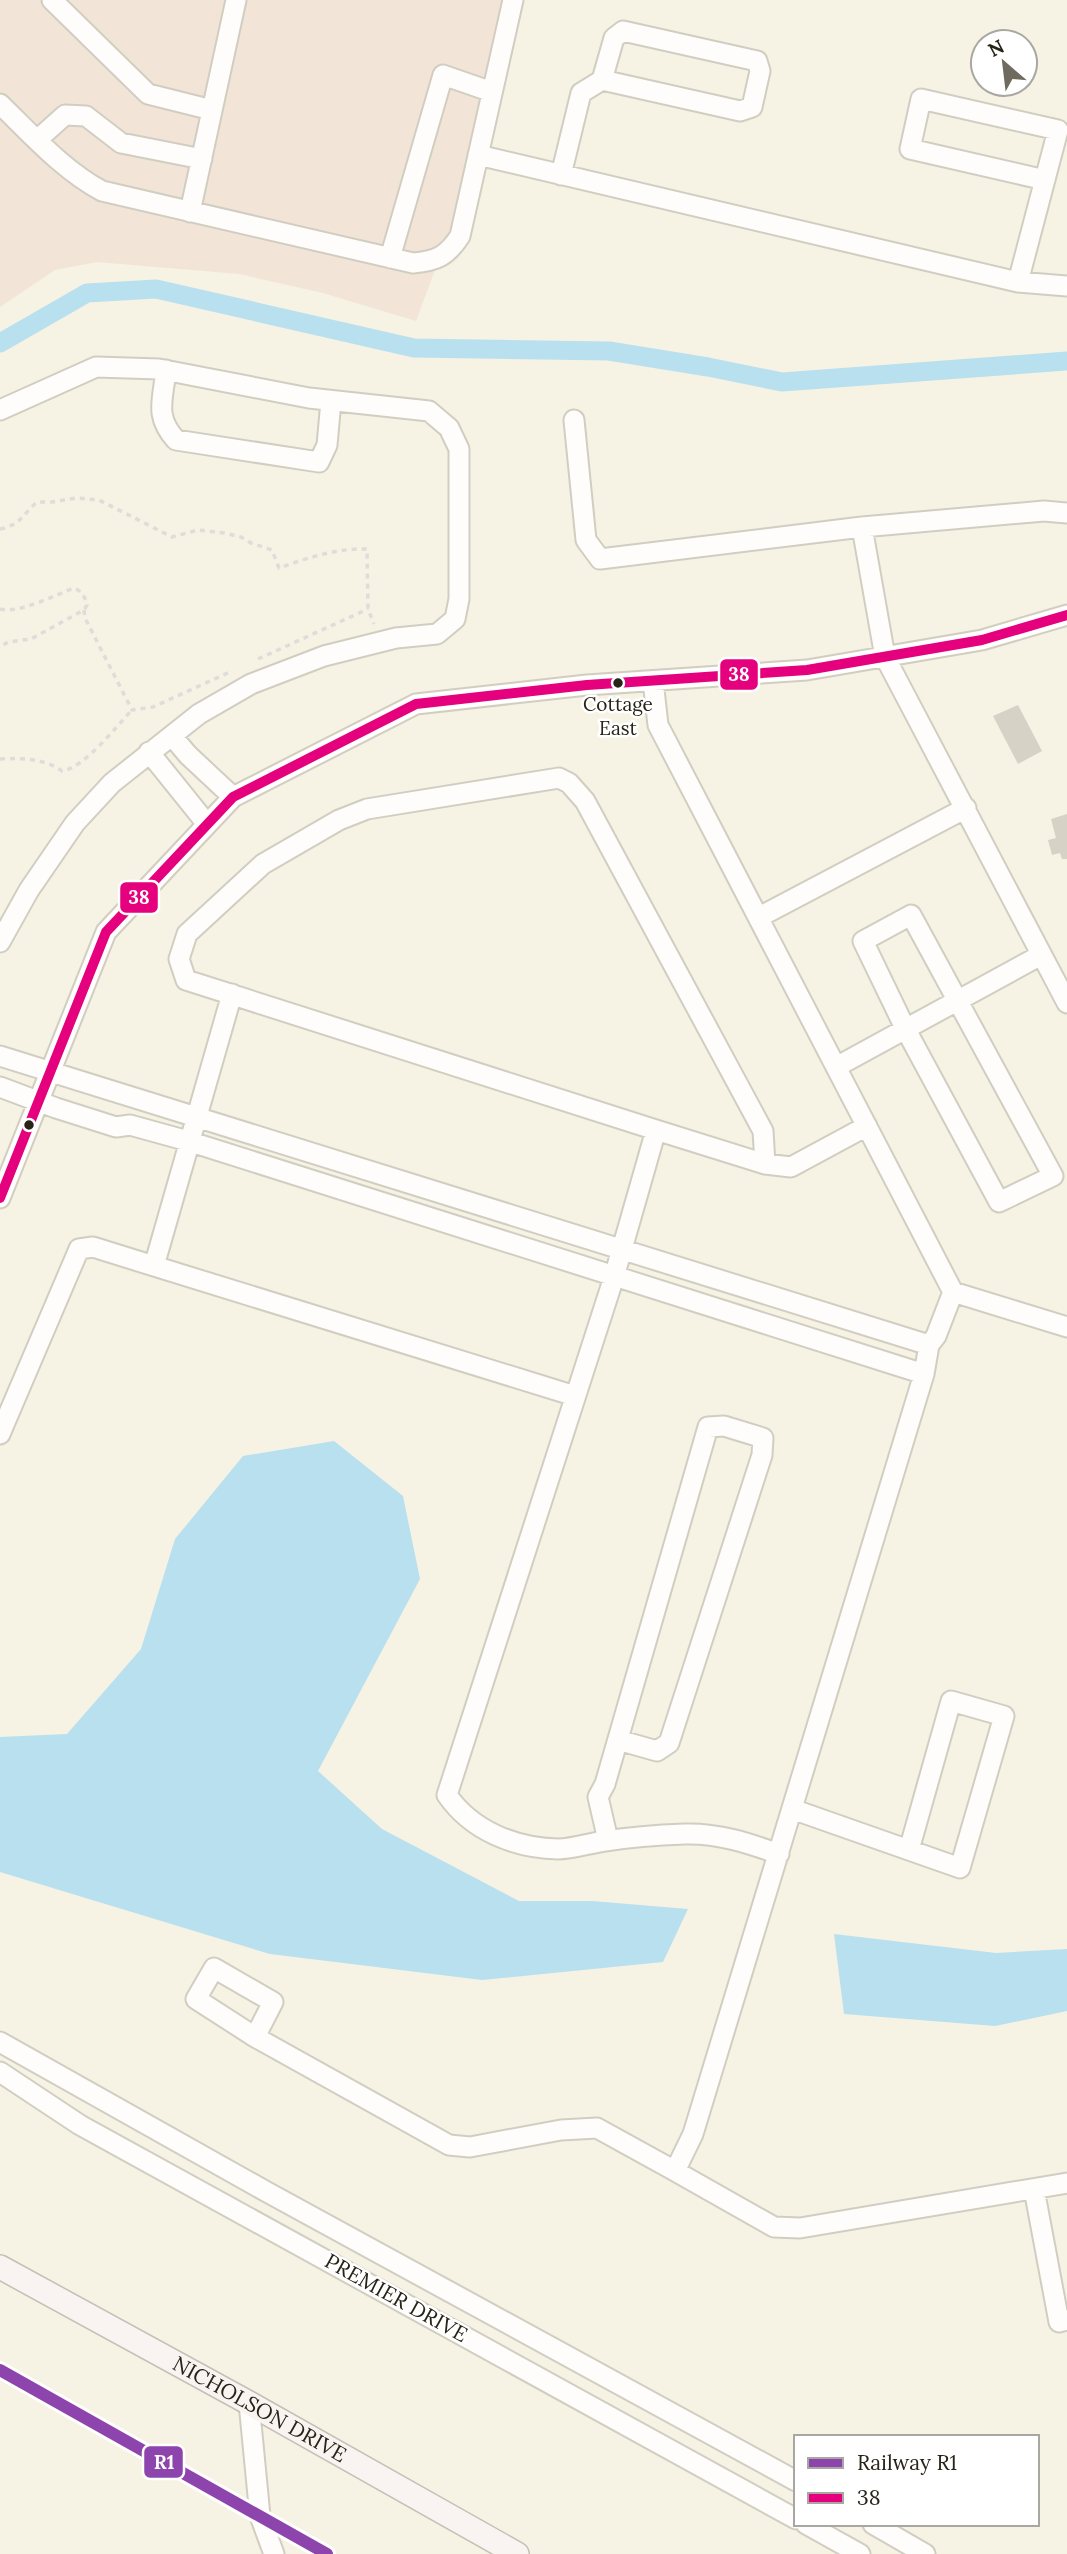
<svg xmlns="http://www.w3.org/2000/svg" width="1067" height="2554" font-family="Lora,serif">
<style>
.commercial{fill:#f3e4d8}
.water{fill:#b9e0ef}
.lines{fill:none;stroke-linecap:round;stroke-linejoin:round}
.canal{stroke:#b9e0ef;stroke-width:19}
.building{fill:#d6d2c5}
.minor-casing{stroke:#d1cec1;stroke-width:23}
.major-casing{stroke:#c7beb5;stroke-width:26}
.path{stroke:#deddd9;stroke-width:3.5;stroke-dasharray:5 5;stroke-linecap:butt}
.minor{stroke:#fefdfb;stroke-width:19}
.major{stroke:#f9f4f1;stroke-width:23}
.bus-1-casing{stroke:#fff;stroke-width:16}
.bus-1{stroke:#e5007d;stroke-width:10}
.rail-1-casing{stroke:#fff;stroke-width:18}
.rail-1{stroke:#8e44ad;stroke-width:12}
.bus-dot{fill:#272417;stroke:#fff;stroke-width:2.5}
.labels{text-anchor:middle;stroke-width:5;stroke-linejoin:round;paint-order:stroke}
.bus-label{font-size:19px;fill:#272417;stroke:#fff}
.street-label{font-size:21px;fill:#272417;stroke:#fff}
.line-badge{stroke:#fff;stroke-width:2.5}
.badge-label{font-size:19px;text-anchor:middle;font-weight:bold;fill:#fff}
</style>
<rect width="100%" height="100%" fill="#f6f2e4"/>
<path class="commercial" d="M0 0H513L478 155 416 321 323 293 239 274 97 262 55 270 0 307Z"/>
<path class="water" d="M334 1441 403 1496 420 1579 318 1771 382 1829 519 1901H592L688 1909 663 1962 482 1980 270 1954 0 1872V1737L67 1734 141 1649 175 1539 243 1456Z
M834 1934 996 1953 1067 1949V2011L995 2026 844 2014Z"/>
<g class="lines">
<path class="canal" d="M0 343 87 293 156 289 414 348 609 351 708 367 782 382 1067 361"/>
</g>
<path class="building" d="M1018 705 1042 751 1018 764 993 716Z
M1067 814V859H1062L1060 853 1052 855 1048 840 1056 838 1051 819Z"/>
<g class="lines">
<g class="minor-casing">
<path id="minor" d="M52 0 148 94 212 110
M0 104C32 135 63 170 102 191L413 263C437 261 447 256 460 236L513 0
M37 140 65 115 86 116 121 143 202 159
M478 155 1018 282 1067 286
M561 175 581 93 602 80 614 38 623 31 757 61 760 71 752 107 740 111 602 80
M190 212 236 0
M390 258 443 75 492 92
M1018 282 1058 130 921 99 910 149 1045 180
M166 370C163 400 154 416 176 440L319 462 327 445 331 401
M0 410 96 367 159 369 309 398 429 411 449 428 459 449V599L455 619 437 634 396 638 324 656 251 684 199 714 112 783 75 823 29 890 0 942
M574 420 586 540 600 559 862 527 1044 511 1067 513
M862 527 885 657 1067 1003
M653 681 658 725 953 1292
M172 736 188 755 233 797
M149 752 207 824
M911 915 1053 1176 999 1202 905 1028 863 941Z
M759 917 966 808
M0 1056 929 1345
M836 1067 1041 955
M0 1087 56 1108 116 1127 130 1125 188 1141 924 1374
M656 1130 186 980 179 959 187 934 263 864 339 820 367 809 559 778 569 783 585 801 763 1131 765 1164 656 1130 614 1277 447 1795C472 1831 515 1848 558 1849 573 1849 590 1843 605 1841 631 1837 659 1835 685 1834 718 1833 748 1843 779 1854
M765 1164 791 1167 867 1126
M0 1198 106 932 233 797 416 704 587 685 807 670 982 640 1067 615
M154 1266 575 1396
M0 1434 79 1249 93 1247 154 1266 232 994
M792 1809 960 1868 1004 1716 951 1701 909 1850
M608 1840 598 1797 605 1784 708 1427 724 1426 763 1438 762 1455 669 1743 657 1751 618 1740
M255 2037 273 2002 214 1968 196 1999 255 2037 449 2145 470 2147 561 2130 597 2128 675 2171 693 2134 924 1374 929 1345 936 1336 953 1292 1067 1327
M0 2042 267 2192 796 2481
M0 2072 80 2125 796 2519
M675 2171 774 2227 800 2228 1067 2183
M1034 2189 1059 2322 1067 2320
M249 2403 260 2516 274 2554
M806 2524 860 2554
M873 2524 925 2554"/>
</g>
<g class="major-casing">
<g id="major">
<path id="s1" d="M0 2267 249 2403 517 2554"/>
</g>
</g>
<path class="path" d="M0 529C21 525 22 515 37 502H52L76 498 99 500 172 537 198 530 224 533 241 537 251 543 272 550 279 568C307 558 337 548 367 549L368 609 374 624
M0 609C19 614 55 595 74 588 82 591 85 597 87 605L84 610 31 639 8 642 0 647
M84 610 85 618 132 710 153 707 232 671
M258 659 368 609
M0 759C22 758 43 758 62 771 84 768 116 727 132 710"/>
<use href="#minor" class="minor"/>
<use href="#major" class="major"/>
<g class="bus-1-casing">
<path id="bus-1" d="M0 1198 106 932 233 797 416 704 587 685 807 670 982 640 1067 615"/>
</g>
<use href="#bus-1" class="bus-1"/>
<g class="rail-1-casing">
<path id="rail-1" d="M0 2370 327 2554"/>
</g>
<use href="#rail-1" class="rail-1"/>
</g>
<g class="bus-dot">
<circle cx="618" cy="683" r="6"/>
<circle cx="29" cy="1125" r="6"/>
</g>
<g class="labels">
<g class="bus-label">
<text x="618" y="711">Cottage<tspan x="618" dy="24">East</tspan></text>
</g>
<g class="street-label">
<text transform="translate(396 2298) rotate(29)" y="7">PREMIER DRIVE</text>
<text dy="7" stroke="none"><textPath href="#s1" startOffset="296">NICHOLSON DRIVE</textPath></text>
</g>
</g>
<g class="line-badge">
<rect x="719" y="658" width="40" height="33" rx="7" fill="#e5007d"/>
<rect x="119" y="881" width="40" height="33" rx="7" fill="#e5007d"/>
<rect x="143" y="2445" width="41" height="34" rx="7" fill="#8e44ad"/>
</g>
<g class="badge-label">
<text x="739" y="681">38</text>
<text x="139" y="904">38</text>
<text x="164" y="2469">R1</text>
</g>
<rect x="794" y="2435" width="245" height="91" fill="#ffffff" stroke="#a9a7a2" stroke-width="2"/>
<rect x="808" y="2458" width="35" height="10" fill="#8e44ad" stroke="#a9a7a2" stroke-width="2"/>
<text x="857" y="2470" font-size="21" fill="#272417">Railway R1</text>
<rect x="808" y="2493" width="35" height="10" fill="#e5007d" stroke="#a9a7a2" stroke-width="2"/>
<text x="857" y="2505" font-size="21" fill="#272417">38</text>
<g transform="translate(1004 63) rotate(332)"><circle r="33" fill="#ffffff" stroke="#a9a7a2" stroke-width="2"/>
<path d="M0-5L12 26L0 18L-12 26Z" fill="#6f6c5f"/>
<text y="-10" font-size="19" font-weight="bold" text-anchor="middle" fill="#272417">N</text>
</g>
</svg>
